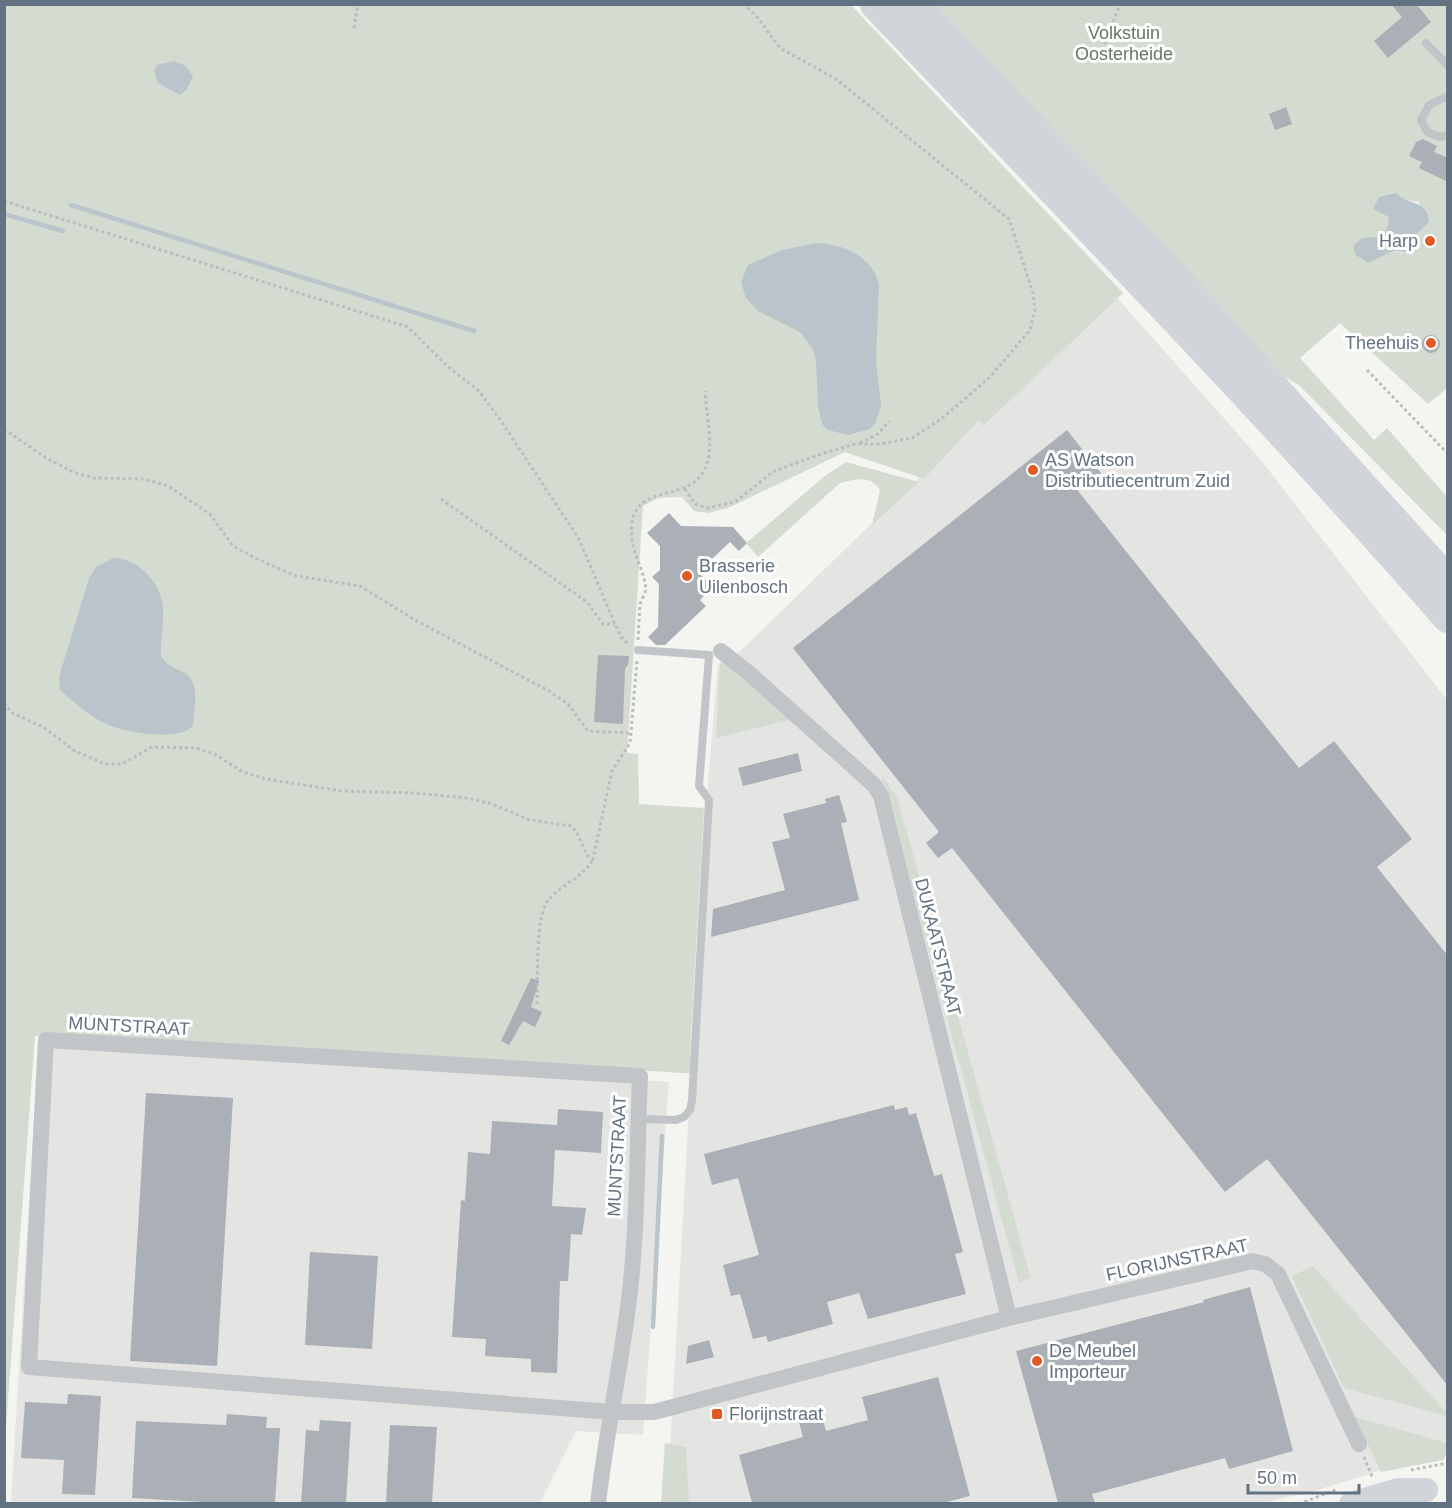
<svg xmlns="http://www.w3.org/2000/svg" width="1452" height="1508" font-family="Helvetica,sans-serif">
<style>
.built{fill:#e4e5e3}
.green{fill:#d4dbd1;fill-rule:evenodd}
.water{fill:#bac5cb}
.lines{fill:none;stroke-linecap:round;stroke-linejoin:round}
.stream{stroke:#bac5cb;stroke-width:4.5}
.building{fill:#aab0b6}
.path{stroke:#bbbdbf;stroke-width:3;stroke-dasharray:3 3;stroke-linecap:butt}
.service{stroke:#c1c5c8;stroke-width:8}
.minor{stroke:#c1c5c8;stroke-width:16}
.secondary{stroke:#d1d5da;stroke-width:24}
.motorway{stroke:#d1d5da;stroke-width:32}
.poi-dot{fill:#e05a24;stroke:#fff;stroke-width:2}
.labels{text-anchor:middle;stroke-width:6;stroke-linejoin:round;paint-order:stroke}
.park-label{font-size:18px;fill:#657862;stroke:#fff}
.poi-label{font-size:18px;fill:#637281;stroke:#fff;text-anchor:start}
.street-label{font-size:18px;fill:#637281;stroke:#fff}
</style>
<rect width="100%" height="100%" fill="#f4f4f0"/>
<path class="built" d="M1111 291 1260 459 1447 700V1450L1314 1491 1262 1503 667 1504 705 819 718 664 728 663Z
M39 1035 669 1082 643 1435 576 1431 540 1503 11 1502Z"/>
<path class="green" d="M5 5H851L1123 293 983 426 979 420 924 479 845 452 728 508 708 513 694 511 682 497 658 498 643 506 627 753 638 754 639 804 704 808 690 1056 697 1074 253 1045 35 1036 5 1440Z
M932 5H1447V388L1428 404 1340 323 1300 358 1374 440 1387 428 1447 497V535L1299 385 1283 376ZM1388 197 1419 202C1421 227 1422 235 1402 253L1394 251 1389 217 1379 198Z
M846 462 919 482 872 525 880 490C871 475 855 479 840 483L758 557 746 543 825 476Z
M720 662 734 667 794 719 716 738Z
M881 775 897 797 1031 1278 1019 1283Z
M1313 1266 1447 1413V1416L1344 1388 1292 1276Z
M1355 1417 1447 1443V1452L1443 1460 1381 1472Z
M665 1443 686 1447 689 1503H661Z"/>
<path class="water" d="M174 61 186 66 193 77 187 89 180 95 158 83 154 72 157 65Z
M1396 193C1408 206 1428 199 1429 222L1416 235 1409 249 1405 252 1393 251 1368 263 1356 255 1353 246 1362 238 1383 237 1388 225 1389 217 1373 209 1379 197Z
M817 243C845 245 871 255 879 284L876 362 881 405 876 422 870 429 848 435 828 430 822 424 818 407 816 360 812 348 800 332 758 311 746 298 741 282 748 265 782 250Z
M113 558C138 558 163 584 163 610 164 625 160 640 161 656 166 664 172 667 181 671 202 680 194 706 193 725 183 742 126 733 109 725 91 718 75 703 60 690L59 677 89 578 96 567Z"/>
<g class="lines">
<path class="stream" d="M71 205 474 331
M4 214 63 231
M653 1327 662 1136"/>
</g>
<path class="building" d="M1391 4H1416L1431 22 1388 58 1374 41 1402 17Z
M1286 107 1292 124 1275 130 1269 114Z
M1423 139 1437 146 1434 152 1448 158V182L1419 168 1422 162 1409 156 1416 142Z
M1422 344a9 9 0 1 1 18 0a9 9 0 1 1-18 0Z
M1067 430 1101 473 1078 491 1299 768 1334 741 1412 839 1377 867 1448 956V1386L1267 1159 1225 1192 952 848 938 858 926 843 939 832 793 648Z
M669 513 681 526 733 527 747 543 739 551 730 542 698 572 713 587 700 600 706 606 665 645H656L648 637 658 627 659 584 652 577 660 570V546L647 533Z
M598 655 629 656 628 665 625 669 623 724 594 722Z
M798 753 802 771 743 786 738 768Z
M839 795 847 822 841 823 859 900 711 937 713 909 785 890 772 842 790 838 783 814 826 803 825 799Z
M531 978 539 981 531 1007 542 1012 535 1027 523 1021 509 1045 501 1041Z
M146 1093 233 1098 217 1366 130 1361Z
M894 1105 895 1110 907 1107 909 1115 916 1113 934 1176 942 1174 963 1252 955 1254 966 1294 868 1319 859 1293 827 1302 833 1324 768 1342 766 1336 753 1339 740 1294 731 1296 723 1265 759 1255 738 1178 712 1185 704 1154Z
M558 1109 603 1112 601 1153 555 1150 552 1206 586 1208 582 1235 571 1234 568 1281H560L557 1373 531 1372V1359L485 1356 486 1339 452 1337 461 1200 465 1201 468 1152 490 1154 492 1121 557 1125Z
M310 1252 378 1256 372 1349 305 1345Z
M1250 1287 1293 1451 1229 1469 1225 1458 1092 1494 1095 1503H1058L1016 1351 1204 1302 1203 1300Z
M709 1340 714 1357 686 1364 688 1346Z
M938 1377 970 1496 943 1503H752L739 1455 803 1437 797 1415 820 1409 826 1431 868 1420 862 1397Z
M68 1394 101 1396 95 1495 62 1494 64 1460 21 1458 25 1402 67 1404Z
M227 1414 267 1417 266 1428H280L275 1503H220L132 1498 136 1421 226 1425Z
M320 1420 351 1422 346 1503H301L306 1430 319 1431Z
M390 1425 437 1427 432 1503H386Z"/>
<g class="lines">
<path class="path" d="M354 28 358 4
M1098 61 1120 4
M4 201 408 327 447 366 479 391 503 424 579 539 615 624 623 640 629 644
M1367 370 1448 454
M4 429 46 458 75 473 95 478 144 479 168 486 210 514 233 546 253 557 296 576 360 586 415 620 549 691 568 704 588 731 631 733
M860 443 878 434 889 421
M685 489 695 504 707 508 735 502 774 471 824 453 855 444H881L912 438 940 420 989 378 1030 330 1035 310 1033 293 1009 219 836 79 780 48 758 18 744 4
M441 499 587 602 603 624H615
M638 640 640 604 646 590C644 566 628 549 632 523 639 479 696 507 708 460 713 440 706 412 705 391
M4 703 12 713 43 727 75 751 105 764H122L152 747 197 748 216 755 243 772 266 779 342 791 413 793 466 798 489 803 530 820 571 826 576 831 587 855 593 859 612 771 630 743 637 661
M537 1004C538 982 535 913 549 899 562 884 584 877 593 859
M1364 1457 1373 1479
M1411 1470 1448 1463
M1299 1504 1338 1489"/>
<path class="service" d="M1426 43 1448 66
M1448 96 1429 105 1421 120 1427 132 1440 137 1448 135
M638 650 709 655 699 786 709 800 692 1100 690 1110 684 1117 676 1120 638 1119"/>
<path class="minor" d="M721 651 750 674 874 785 881 796 1009 1318
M598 1504C606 1432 622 1362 630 1291 638 1220 637 1147 640 1076L46 1040 29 1367 612 1412H654L1009 1318 1253 1261 1265 1264 1278 1274 1359 1444"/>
<path class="secondary" d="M1351 1504 1398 1490H1426"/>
<path class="motorway" d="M876 4C1069 207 1264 406 1448 617
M913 4 1174 278 1448 582"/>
</g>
<g class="poi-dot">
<circle cx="1430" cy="241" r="6"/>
<circle cx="1431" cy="343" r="6"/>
<circle cx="1033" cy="470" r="6"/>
<circle cx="687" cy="576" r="6"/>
<circle cx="1037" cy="1361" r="6"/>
<rect x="711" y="1408" width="12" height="12" rx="3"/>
</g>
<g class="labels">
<g class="park-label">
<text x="1124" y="39">Volkstuin<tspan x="1124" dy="21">Oosterheide</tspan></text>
</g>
<g class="poi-label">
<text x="1418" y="247" text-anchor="end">Harp</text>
<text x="1419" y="349" text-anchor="end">Theehuis</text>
<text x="1045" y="466">AS Watson<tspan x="1045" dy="21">Distributiecentrum Zuid</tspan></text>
<text x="699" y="572">Brasserie<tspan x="699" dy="21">Uilenbosch</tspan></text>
<text x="1049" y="1357">De Meubel<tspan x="1049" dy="21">Importeur</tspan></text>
<text x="729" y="1420">Florijnstraat</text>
</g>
<g class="street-label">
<text transform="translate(938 947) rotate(76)" y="6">DUKAATSTRAAT</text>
<text transform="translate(129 1026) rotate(3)" y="6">MUNTSTRAAT</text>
<text transform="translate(617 1156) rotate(-87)" y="6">MUNTSTRAAT</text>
<text transform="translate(1177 1260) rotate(-12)" y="6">FLORIJNSTRAAT</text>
</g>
</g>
<rect width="1452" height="1508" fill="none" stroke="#637281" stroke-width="12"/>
<path d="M1248 1484v9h111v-9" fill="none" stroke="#637281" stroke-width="3"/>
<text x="1257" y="1484" font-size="18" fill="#637281" stroke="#ffffff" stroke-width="4.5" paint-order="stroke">50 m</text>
</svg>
